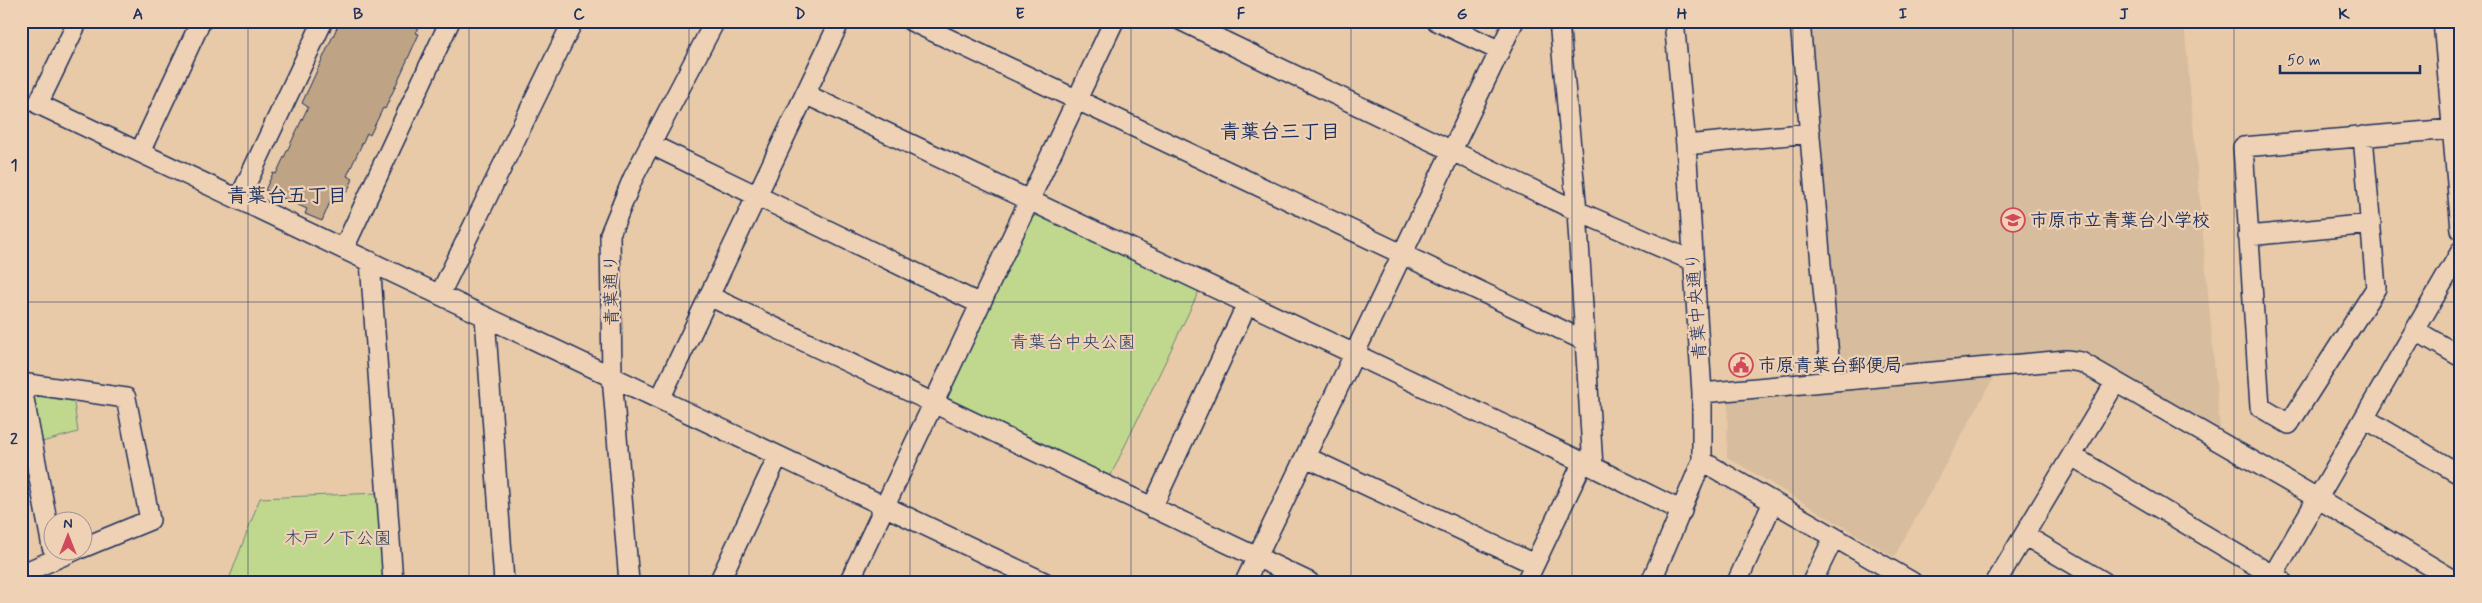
<svg xmlns="http://www.w3.org/2000/svg" width="2482" height="603" font-family="Mynerve,'Klee One',sans-serif">
<style>
.built{fill:#d7bc9d}
.green{fill:#c0d88e;stroke:#6e8476}
.building{fill:#bea485;stroke:#1b2f5e}
.lines{fill:none;stroke-linecap:round;stroke-linejoin:round}
.minor-casing{stroke:#1b2f5e;stroke-width:22}
.minor{stroke:#efd2b5;stroke-width:19}
.grid{fill:none;stroke:#1b2f5e;stroke-width:1;stroke-opacity:0.55}
.labels{text-anchor:middle;stroke-width:4.5;stroke-linejoin:round;paint-order:stroke}
.poi-label{font-size:18px;font-weight:bold;fill:#1b2f5e;stroke:#efd2b5;text-anchor:start}
.street-label{font-size:18px;fill:#1b2f5e;stroke:#efd2b5}
.park-label{font-size:18px;fill:#2c4063;stroke:#efd2b5}
.quarter-label{font-size:20px;font-weight:bold;fill:#1b2f5e;stroke:#efd2b5}
.neatline{fill:none;stroke:#1b2f5e;stroke-width:2}
.grid-label{font-size:16px;text-anchor:middle;font-weight:bold;fill:#1b2f5e}
</style>
<rect width="100%" height="100%" fill="#e8caa8"/>
<filter id="ink" filterUnits="userSpaceOnUse"><feTurbulence type="fractalNoise" baseFrequency=".02" numOctaves="2"/><feDisplacementMap in="SourceGraphic" scale="10" xChannelSelector="R" yChannelSelector="G"/><feConvolveMatrix kernelMatrix="1 2 1 2 8 2 1 2 1" color-interpolation-filters="sRGB"/></filter>
<g filter="url(#ink)">
<path class="built" d="M1809 21H2184L2220 430 2082 350 1843 369 1836 362Z
M1994 377 1894 557 1727 457 1728 399Z"/>
<path class="green" d="M1039 215 1199 291 1110 477 950 404 946 393 1031 217Z
M42 391 73 396 78 432 42 442 34 398Z
M378 493 385 582H228L260 498Z"/>
<path class="building" d="M340 21H421L416 33 419 34 385 109 383 108 370 135 367 133 347 176 353 179 347 192 336 188 322 221 305 214 307 209 265 190 273 173 276 174 308 107 302 103Z"/>
<g class="lines">
<g class="minor-casing">
<path id="minor" d="M78 21 38 104 1044 582
M911 21 1585 341
M1182 21 1577 211 1693 261
M1437 21 1500 51
M1559 21 1577 211 1593 467
M1800 21 1831 380
M2443 21 2461 230
M805 94 1593 467 1682 511
M2363 136 2376 288 2289 424 2260 407 2243 147 2452 129
M650 144 980 304
M1686 145 1810 133
M140 152 201 21
M239 199 323 21
M2248 236 2371 224
M344 248 450 21
M370 261 393 582
M440 294 573 21
M709 296 1309 582
M485 317 504 582
M2415 330 2461 357
M1702 393 2066 360 2081 362 2317 498 2457 582
M660 399 840 21
M2364 418 2461 475
M2072 456 2282 581
M1306 457 1534 564
M1702 461 1912 582
M1152 508 1247 304
M2024 535 2104 582
M52 547 21 383 126 398 150 520 82 548
M21 574 76 550
M629 582 612 376 610 234 633 178 715 21
M719 582 778 456
M849 582 1114 21
M1245 582 1514 21
M1526 582 1583 462
M1651 582 1702 461V393L1686 145 1674 21
M1737 582 1773 502
M1812 582 1834 537
M1996 582 2115 383
M2269 582 2461 251"/>
</g>
<use href="#minor" class="minor"/>
</g>
</g>
<path class="grid" d="M248 21V582M469 21V582M689 21V582M910 21V582M1131 21V582M1351 21V582M1572 21V582M1793 21V582M2013 21V582M2234 21V582M21 302H2461"/>
<defs>
<g id="school-ring" transform="scale(1.25)"><circle r="9.5" fill="#efd2b5" stroke="#d1495b" stroke-width="1.5"/><path d="M0-5L7-2L0 1L-7-2ZM-4 1L0 2.5L4 1V4Q0 6-4 4Z" fill="#d1495b"/></g>
<g id="civic-ring" transform="scale(1.25)"><circle r="9.5" fill="#efd2b5" stroke="#d1495b" stroke-width="1.5"/><path d="M-.6-6.5H3V-4.5H.6V-3L4-1V1h2V6H-6V1h2V-1L-.6-3ZM-1.2 2.5V6h2.4V2.5Z" fill="#d1495b"/></g>
</defs>
<g fill-rule="evenodd">
<use href="#school-ring" x="2013" y="220"/>
<use href="#civic-ring" x="1741" y="365"/>
</g>
<g class="labels">
<g class="poi-label">
<text x="2030" y="226">市原市立青葉台小学校</text>
<text x="1758" y="371">市原青葉台郵便局</text>
</g>
<g class="street-label">
<text transform="translate(611 290) rotate(-91)" y="6">青葉通り</text>
<text transform="translate(1696 306) rotate(-94)" y="6">青葉中央通り</text>
</g>
<g class="park-label">
<text x="1073" y="348">青葉台中央公園</text>
<text x="338" y="544">木戸ノ下公園</text>
</g>
<g class="quarter-label">
<text x="1280" y="138">青葉台三丁目</text>
<text x="287" y="202">青葉台五丁目</text>
</g>
</g>
<rect width="2482" height="603" fill="none" stroke="#efd2b5" stroke-width="55"/>
<g transform="translate(68 536)"><circle r="24" fill="#efd2b5" stroke="#9a9192"/>
<path d="M0-4L9 19L0 12L-9 19Z" fill="#d1495b"/>
<text y="-8" font-size="14" font-weight="bold" text-anchor="middle" fill="#1b2f5e">N</text>
</g>
<path d="M2280 65v8h140v-8" fill="none" stroke="#1b2f5e" stroke-width="2.5"/>
<text x="2287" y="65" font-size="15" fill="#1b2f5e" stroke="#efd2b5" stroke-width="4" paint-order="stroke">50 m</text>
<rect x="28" y="28" width="2426" height="548" class="neatline"/>
<g class="grid-label">
<text x="138" y="19">A</text>
<text x="358" y="19">B</text>
<text x="579" y="19">C</text>
<text x="800" y="19">D</text>
<text x="1020" y="19">E</text>
<text x="1241" y="19">F</text>
<text x="1462" y="19">G</text>
<text x="1682" y="19">H</text>
<text x="1903" y="19">I</text>
<text x="2124" y="19">J</text>
<text x="2344" y="19">K</text>
<text x="14" y="170">1</text>
<text x="14" y="444">2</text>
</g>
</svg>
